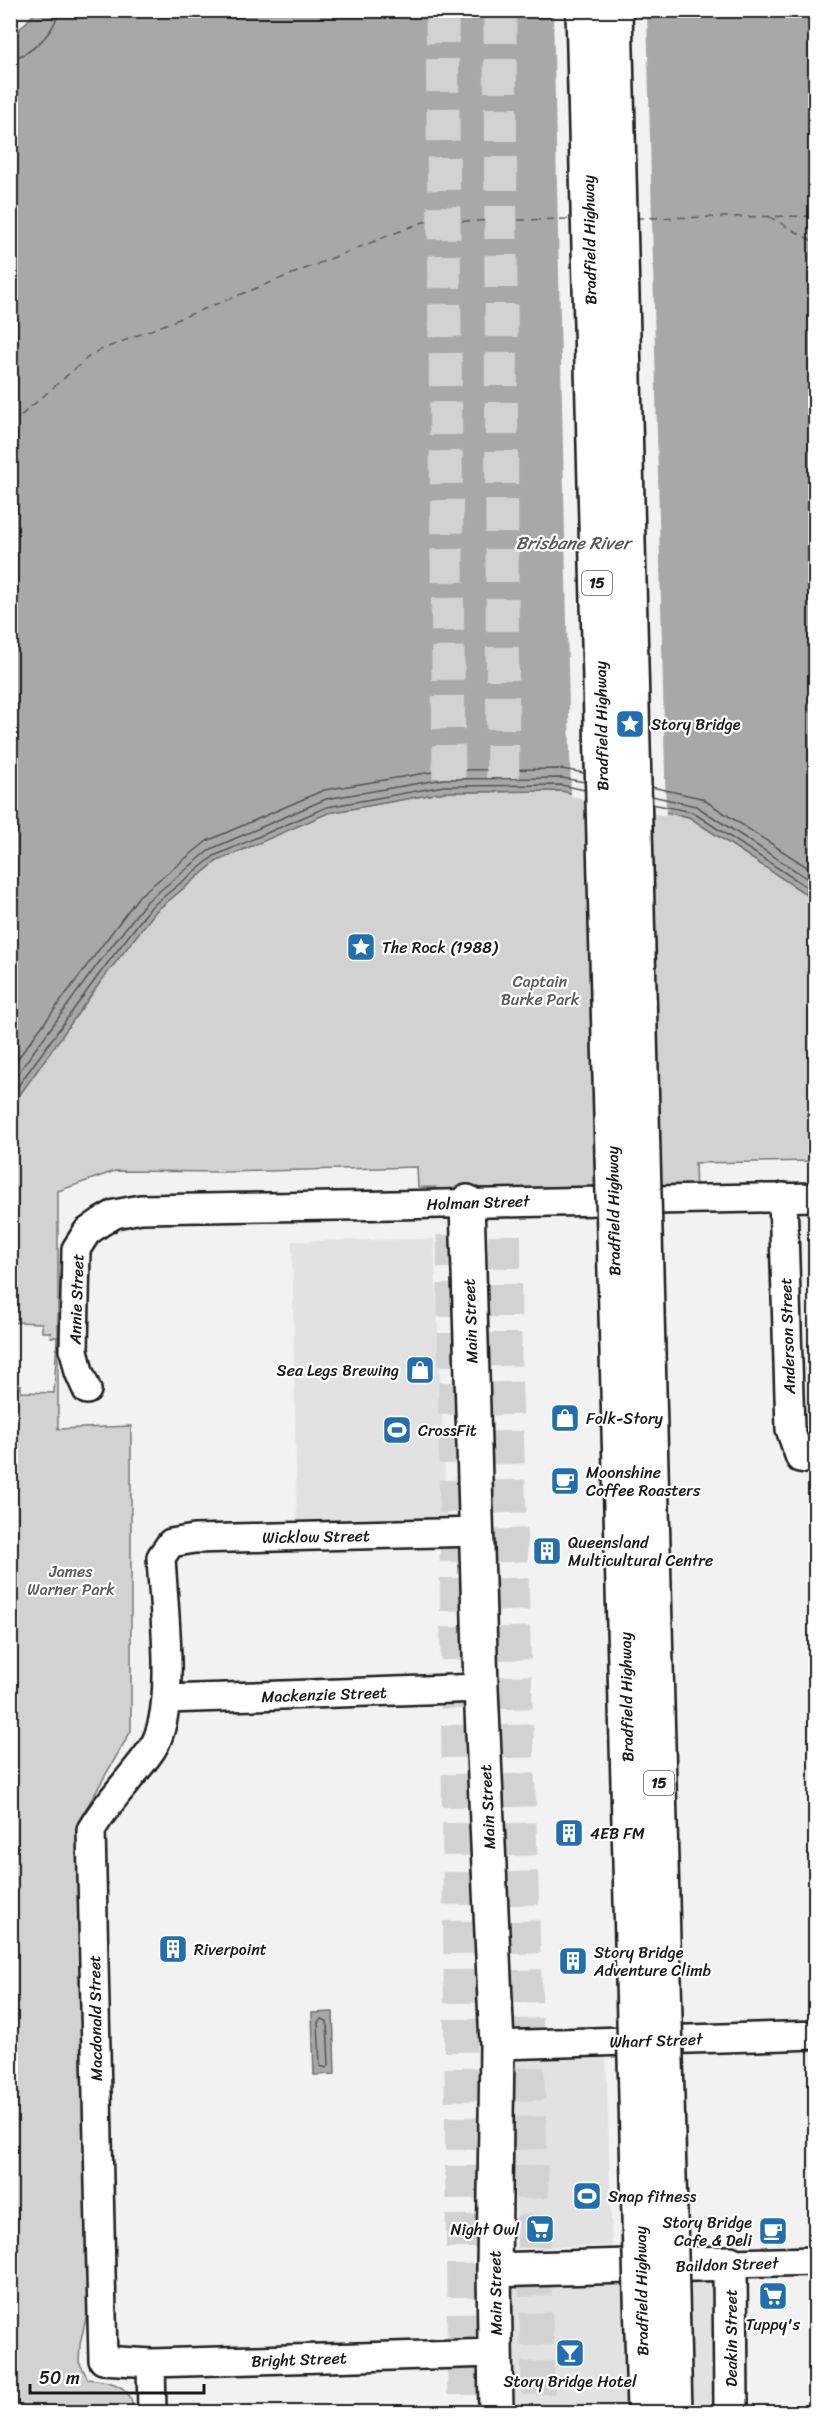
<svg xmlns="http://www.w3.org/2000/svg" width="826" height="2423" font-family="Sriracha,sans-serif">
<style>
.built{fill:#e2e2e2}
.green{fill:#d2d2d2;stroke:#777;stroke-width:1.5}
.water{fill:#a8a8a8;stroke:#707070;stroke-width:1.5}
.pier{fill:#f2f2f2}
.lines{fill:none;stroke-linecap:round;stroke-linejoin:round}
.shore{stroke:#545454;stroke-width:1.5}
.ferry{stroke:#5b5b5b;stroke-width:1.5;stroke-dasharray:8 6;stroke-linecap:butt}
.motorway-tunnel{stroke:#d2d2d2;stroke-width:33;stroke-dasharray:33 16;stroke-linecap:butt}
.minor-casing{stroke:#1c1c1c;stroke-width:32}
.tertiary-casing{stroke:#1c1c1c;stroke-width:38}
.trunk-casing{stroke:#1c1c1c;stroke-width:38}
.minor{stroke:#fff;stroke-width:27}
.tertiary{stroke:#fff;stroke-width:33}
.trunk{stroke:#fff;stroke-width:33}
.trunk-bridge-casing{stroke:#1c1c1c;stroke-width:38;stroke-linecap:butt}
.trunk-bridge{stroke:#fff;stroke-width:33}
.labels{text-anchor:middle;stroke-width:4.5;stroke-linejoin:round;paint-order:stroke}
.shield{fill:#fff;stroke:#606060;stroke-width:1.5}
.shield-label{font-size:15px;font-weight:bold;fill:#1c1c1c}
.street-label{font-size:16px;fill:#1c1c1c;stroke:#fff}
.poi-label{font-size:16px;fill:#1c1c1c;stroke:#fff;text-anchor:start}
.park-label{font-size:16px;fill:#5c5c5c;stroke:#fff}
.water-label{font-size:18px;font-style:italic;fill:#5b5b5b;stroke:#fff}
</style>
<rect width="100%" height="100%" fill="#f2f2f2"/>
<filter id="ink" filterUnits="userSpaceOnUse"><feTurbulence type="fractalNoise" baseFrequency=".0167" numOctaves="2"/><feDisplacementMap in="SourceGraphic" scale="12" xChannelSelector="R" yChannelSelector="G"/><feConvolveMatrix kernelMatrix="1 2 1 2 8 2 1 2 1" color-interpolation-filters="sRGB"/></filter>
<g filter="url(#ink)">
<path class="built" d="M434 1239 447 1522 297 1528 292 1241Z
M606 2056 612 2246 517 2247 511 2060Z
M714 2282 716 2412H515L511 2287Z"/>
<path class="green" d="M561 791 689 817 815 900V1161L695 1163 696 1192 418 1187 417 1167 225 1172 115 1171 58 1191V1429L131 1426V1731L84 1812 78 1833 89 2305 80 2344 79 2362 88 2379C111 2381 133 2385 133 2412H11L10 1385H21V1392L54 1393 57 1337H51L50 1332H42V1323L16 1322 11 1325V1107L104 977 156 911 217 861 328 813 445 792Z"/>
<path class="water" d="M38 10 815 11V900L689 817 561 791 445 792 328 813 217 861 156 911 104 977 11 1107V38Z
M333 2012 335 2074 314 2075 312 2013Z"/>
<path class="pier" d="M553 11H647L666 816 571 796Z"/>
<g class="lines">
<path class="shore" d="M10 58C30 57 57 30 58 10
M652 787 701 798 816 873
M652 796 696 806 816 884
M652 804 692 812 816 893
M10 1069 139 896 207 841 324 790 444 770 562 769 584 773
M10 1084 94 969 146 902 211 849 326 799 444 779 562 778 585 782
M10 1097 100 973 151 907 214 856 327 807 444 786 561 785 585 790
M321 2019 327 2021 329 2065 326 2068 320 2066 318 2022Z"/>
<path class="ferry" d="M768 216 816 243
M636 218 816 216
M10 425 93 353 423 222 572 219"/>
<path class="motorway-tunnel" d="M442 10 464 2412
M500 10 505 1364 539 2412"/>
<g class="minor-casing">
<path id="minor" d="M783 1197 790 1429 800 1458 816 1460
M87 1390 79 1372 74 1350 76 1249 87 1232 101 1222 115 1214 141 1209C366 1207 590 1199 816 1197
M478 1532 194 1539 171 1543 161 1557C163 1605 178 1710 152 1749 133 1777 108 1800 91 1830L103 2360 151 2363 495 2353
M167 1699 481 1688
M497 2045 816 2035
M730 2263 816 2261
M151 2363 152 2412"/>
</g>
<g class="tertiary-casing">
<path id="tertiary" d="M467 1202 481 1688 497 2045 494 2270 496 2412
M494 2270 730 2263 731 2412"/>
</g>
<g class="trunk-casing">
<path id="trunk" d="M583 10 612 1155
M615 10 643 1154"/>
</g>
<use href="#minor" class="minor"/>
<use href="#tertiary" class="tertiary"/>
<use href="#trunk" class="trunk"/>
<g class="trunk-bridge-casing">
<path id="trunk-bridge" d="M643 1154 675 2412
M612 1155 644 2412"/>
</g>
<use href="#trunk-bridge" class="trunk-bridge"/>
</g>
</g>
<defs>
<g id="sight-square" transform="scale(1.5)"><rect x="-9" y="-9" width="18" height="18" rx="4" fill="#1f6fb2" stroke="#fff"/><path d="M0-6L1.8-2.2L6-1.7L2.9 1.2L3.7 5.4L0 3.3L-3.7 5.4L-2.9 1.2L-6-1.7L-1.8-2.2Z" fill="#fff"/></g>
<g id="shop-square" transform="scale(1.5)"><rect x="-9" y="-9" width="18" height="18" rx="4" fill="#1f6fb2" stroke="#fff"/><path d="M-5-2.5h2.3a2.7 3.5 0 0 1 5.4 0H5L5.5 6h-11ZM-1.5-2.5h3a1.5 2.3 0 0 0-3 0Z" fill="#fff"/></g>
<g id="stadium-square" transform="scale(1.5)"><rect x="-9" y="-9" width="18" height="18" rx="4" fill="#1f6fb2" stroke="#fff"/><path d="M0-5a6.5 5 0 1 0 0 10a6.5 5 0 1 0 0-10ZM-3.5-1.8h7v3.6h-7Z" fill="#fff"/></g>
<g id="cafe-square" transform="scale(1.5)"><rect x="-9" y="-9" width="18" height="18" rx="4" fill="#1f6fb2" stroke="#fff"/><path d="M-5.5-4.5H6V0H3Q3 3.5 0 3.5H-2.5Q-5.5 3.5-5.5 0ZM3-3.2v2h1.7v-2ZM-6 4.5H4V6H-6Z" fill="#fff"/></g>
<g id="building-square" transform="scale(1.5)"><rect x="-9" y="-9" width="18" height="18" rx="4" fill="#1f6fb2" stroke="#fff"/><path d="M-4-6H4V6H1V3H-1V6H-4ZM-2.5-4.3h1.7v1.8h-1.7ZM.8-4.3h1.7v1.8H.8ZM-2.5-1h1.7V.8h-1.7ZM.8-1h1.7V.8H.8Z" fill="#fff"/></g>
<g id="supermarket-square" transform="scale(1.5)"><rect x="-9" y="-9" width="18" height="18" rx="4" fill="#1f6fb2" stroke="#fff"/><path d="M-6-5.5h2.5l.6 2H6L4.5 2H-2.5L-4.4-4H-6ZM-1.5 3.2a1.3 1.3 0 1 0 .1 0ZM3 3.2a1.3 1.3 0 1 0 .1 0Z" fill="#fff"/></g>
<g id="bar-square" transform="scale(1.5)"><rect x="-9" y="-9" width="18" height="18" rx="4" fill="#1f6fb2" stroke="#fff"/><path d="M-6-5H6L.8 .8V4.5H3.5V6h-7V4.5H-.8V.8Z" fill="#fff"/></g>
</defs>
<g fill-rule="evenodd">
<use href="#sight-square" x="630" y="724"/>
<use href="#sight-square" x="361" y="947"/>
<use href="#shop-square" x="420" y="1370"/>
<use href="#shop-square" x="565" y="1418"/>
<use href="#stadium-square" x="397" y="1430"/>
<use href="#cafe-square" x="565" y="1481"/>
<use href="#building-square" x="547" y="1551"/>
<use href="#building-square" x="569" y="1833"/>
<use href="#building-square" x="173" y="1949"/>
<use href="#building-square" x="573" y="1961"/>
<use href="#stadium-square" x="587" y="2196"/>
<use href="#supermarket-square" x="540" y="2229"/>
<use href="#cafe-square" x="773" y="2231"/>
<use href="#supermarket-square" x="773" y="2296"/>
<use href="#bar-square" x="570" y="2353"/>
</g>
<g class="labels">
<g class="shield">
<rect x="582" y="571" width="30" height="24" rx="4.5"/>
<rect x="644" y="1771" width="30" height="24" rx="4.5"/>
</g>
<g class="shield-label">
<text x="597" y="588">15</text>
<text x="659" y="1788">15</text>
</g>
<g class="street-label">
<text transform="translate(589 240) rotate(-91)" y="6">Bradfield Highway</text>
<text transform="translate(601 726) rotate(-91)" y="6">Bradfield Highway</text>
<text transform="translate(478 1202) rotate(-2)" y="6">Holman Street</text>
<text transform="translate(613 1211) rotate(-91)" y="6">Bradfield Highway</text>
<text transform="translate(76 1299) rotate(-88)" y="6">Annie Street</text>
<text transform="translate(470 1321) rotate(-92)" y="6">Main Street</text>
<text transform="translate(787 1336) rotate(-92)" y="6">Anderson Street</text>
<text transform="translate(316 1536) rotate(-1)" y="6">Wicklow Street</text>
<text transform="translate(324 1694) rotate(-2)" y="6">Mackenzie Street</text>
<text transform="translate(626 1697) rotate(-91)" y="6">Bradfield Highway</text>
<text transform="translate(487 1807) rotate(-93)" y="6">Main Street</text>
<text transform="translate(95 2018) rotate(-91)" y="6">Macdonald Street</text>
<text transform="translate(656 2040) rotate(-2)" y="6">Wharf Street</text>
<text transform="translate(727 2264) rotate(-2)" y="6">Baildon Street</text>
<text transform="translate(641 2291) rotate(-91)" y="6">Bradfield Highway</text>
<text transform="translate(495 2293) rotate(-91)" y="6">Main Street</text>
<text transform="translate(731 2338) rotate(-90)" y="6">Deakin Street</text>
<text transform="translate(299 2359) rotate(-2)" y="6">Bright Street</text>
</g>
<g class="poi-label">
<text x="651" y="730">Story Bridge</text>
<text x="382" y="953">The Rock (1988)</text>
<text x="399" y="1376" text-anchor="end">Sea Legs Brewing</text>
<text x="586" y="1424">Folk-Story</text>
<text x="418" y="1436">CrossFit</text>
<text x="586" y="1478">Moonshine<tspan x="586" dy="18">Coffee Roasters</tspan></text>
<text x="568" y="1548">Queensland<tspan x="568" dy="18">Multicultural Centre</tspan></text>
<text x="590" y="1839">4EB FM</text>
<text x="194" y="1955">Riverpoint</text>
<text x="594" y="1958">Story Bridge<tspan x="594" dy="18">Adventure Climb</tspan></text>
<text x="608" y="2202">Snap fitness</text>
<text x="752" y="2228" text-anchor="end">Story Bridge<tspan x="752" dy="18">Cafe &amp; Deli</tspan></text>
<text x="519" y="2235" text-anchor="end">Night Owl</text>
<text x="773" y="2330" text-anchor="middle">Tuppy's</text>
<text x="570" y="2387" text-anchor="middle">Story Bridge Hotel</text>
</g>
<g class="park-label">
<text x="540" y="987">Captain<tspan x="540" dy="18">Burke Park</tspan></text>
<text x="71" y="1577">James<tspan x="71" dy="18">Warner Park</tspan></text>
</g>
<g class="water-label">
<text x="573" y="549">Brisbane River</text>
</g>
</g>
<rect width="826" height="2423" fill="none" stroke="#fff" stroke-width="36"/>
<rect x="18" y="18" width="790" height="2387" fill="none" stroke="#1c1c1c" stroke-width="2" filter="url(#ink)"/>
<path d="M30 2384v9h174v-9" fill="none" stroke="#1c1c1c" stroke-width="3"/>
<text x="39" y="2384" font-size="18" fill="#1c1c1c" stroke="#ffffff" stroke-width="4.5" paint-order="stroke">50 m</text>
</svg>
